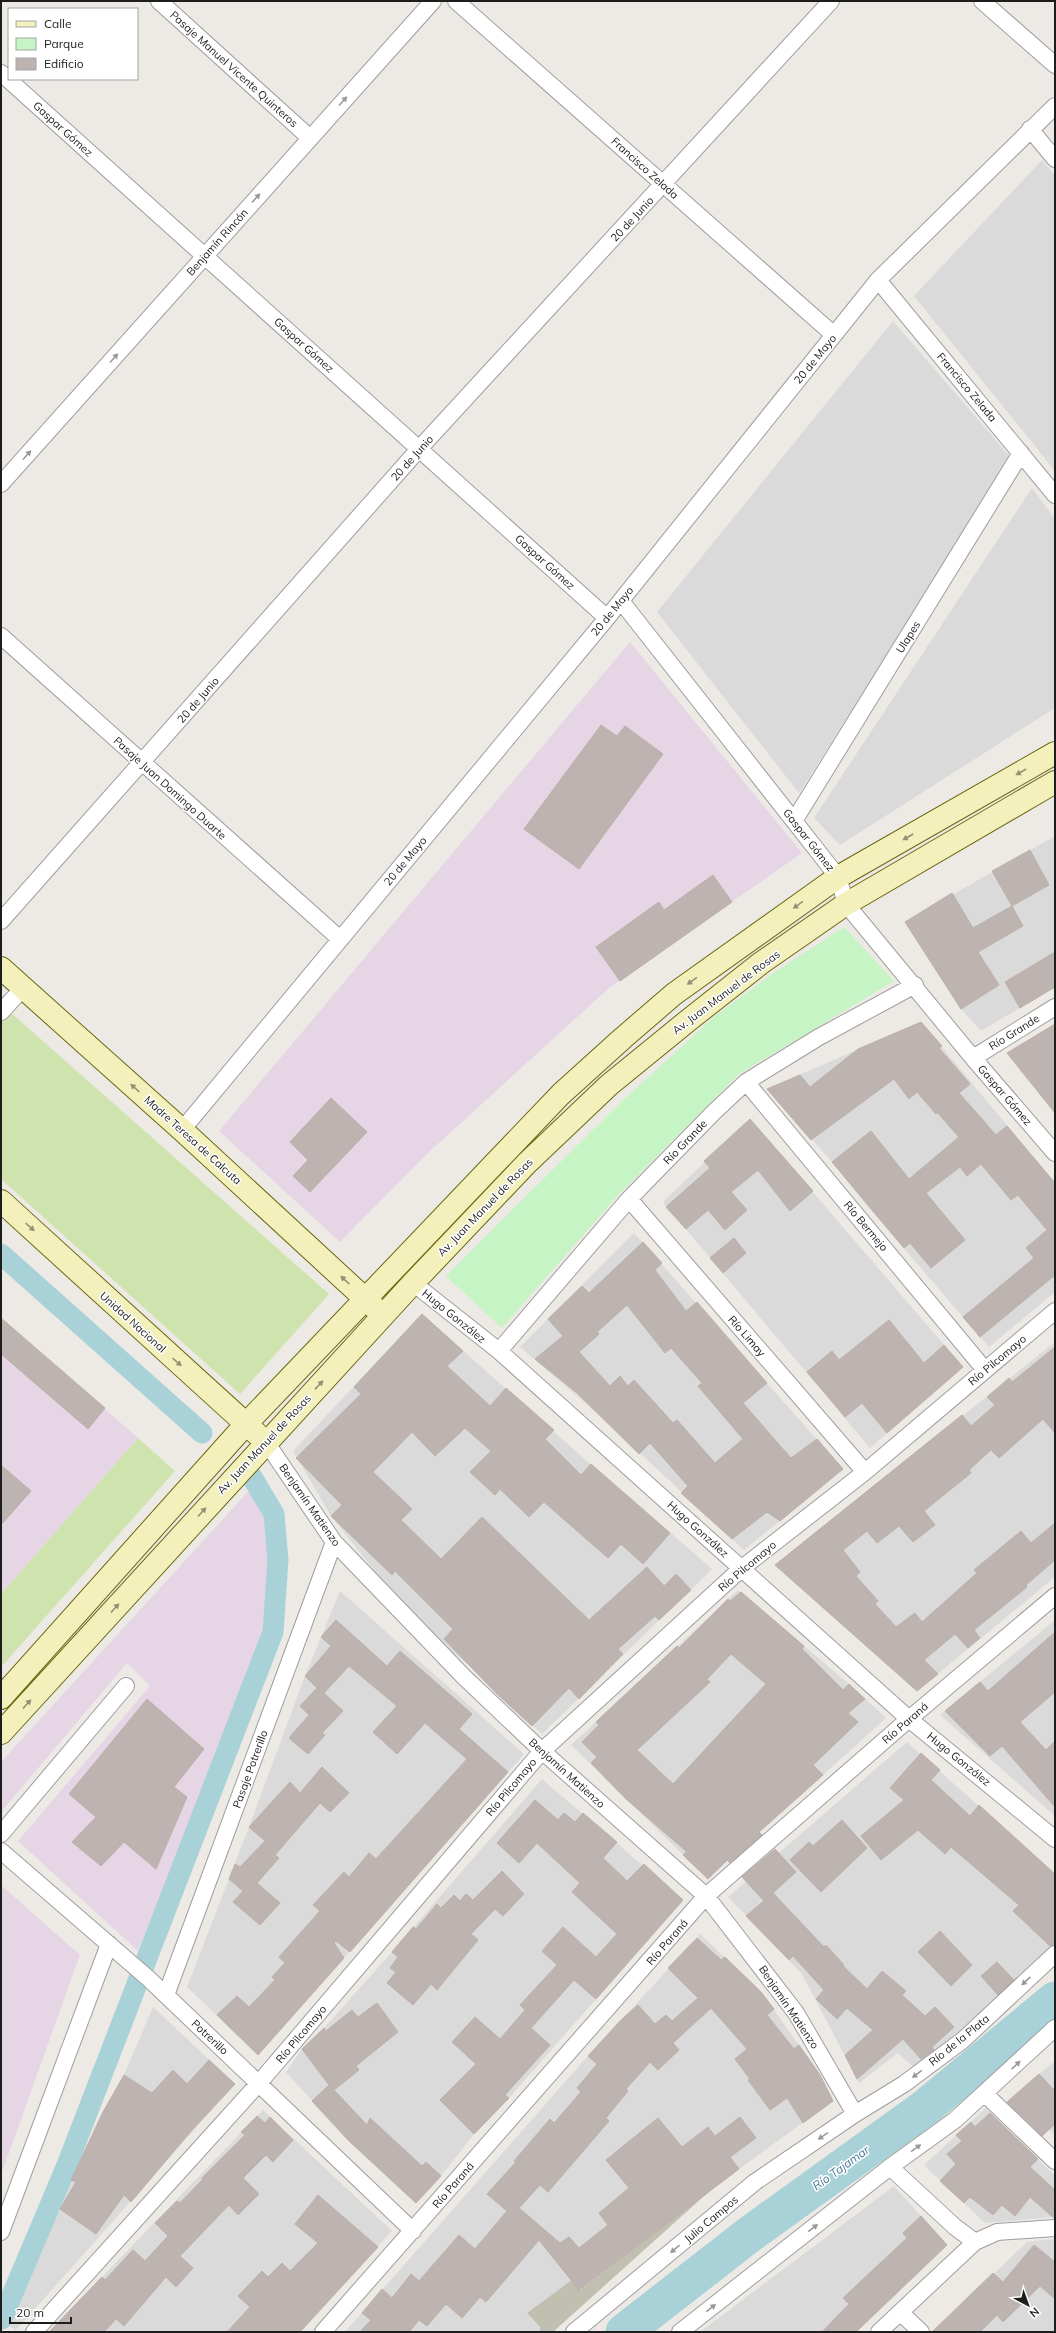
<svg xmlns="http://www.w3.org/2000/svg" width="1056" height="2333" font-family="Mulish,sans-serif">
<style>
.residential{fill:#dbdada}
.industrial{fill:#e6d6e5}
.construction{fill:#c1bfb0}
.grass{fill:#cee3ae}
.park{fill:#c6f4c4}
.lines{fill:none;stroke-linecap:round;stroke-linejoin:round}
.canal{stroke:#a8d2d7;stroke-width:21}
.river{stroke:#a8d2d7;stroke-width:37}
.building{fill:#bdb4b1;stroke:#bdafa7;fill-rule:evenodd}
.street-casing{stroke:#9e9e9e;stroke-width:18}
.secondary-casing{stroke:#69690f;stroke-width:24}
.street{stroke:#fff;stroke-width:16}
.secondary{stroke:#f3f0bc;stroke-width:22}
.oneway{fill:#999}
.oneway2{fill:#939174}
.labels{text-anchor:middle;stroke-width:3;stroke-linejoin:round;paint-order:stroke}
.street-label{font-size:11px;fill:#1d1d1d;stroke:#fff}
.water-label{font-size:12px;font-style:italic;fill:#4c7895;stroke:#fff}
</style>
<rect width="100%" height="100%" fill="#ede9e4"/>
<path class="residential" d="M1042 160 1055 176V471L914 296Z
M893 321 1012 459 799 793 657 612Z
M1032 488 1055 519V708L840 845 814 818Z
M1055 836V987L981 1031 961 1009 905 922Z
M921 1022 1055 1183V1292L989 1347 868 1207 832 1162 767 1089Z
M750 1119 963 1367 870 1448 663 1202Z
M634 1233 843 1469 744 1550 598 1414 520 1347Z
M422 1314 617 1488 624 1492 712 1569 542 1734 470 1666 451 1651 391 1591 331 1516 293 1451Z
M1055 1342V1577L917 1691 775 1565Z
M738 1590 849 1684 886 1718 708 1879 571 1745Z
M340 1591 524 1754 258 2055 187 1987 249 1827 305 1676Z
M1055 1620V1816L940 1715Z
M907 1742 1055 1874V1947L918 2071 898 2053 859 2083 802 1974 728 1897Z
M542 1779 683 1900 509 2098 474 2134 441 2176 416 2203 349 2141 286 2072 302 2049 324 2028 392 1952Z
M699 1933 762 1993 820 2075 833 2101 739 2169 579 2290 527 2313 541 2328 538 2332H345L588 2056 697 1938Z
M153 2007 235 2084 16 2330 5 2324 103 2112 124 2075Z
M1055 2061V2135L1012 2097Z
M986 2108 1055 2176V2217L985 2223 924 2165Z
M263 2110 392 2231 300 2332H49Z
M894 2186 947 2245 856 2332H700Z
M1055 2239V2332H941L937 2328 1027 2242Z"/>
<path class="industrial" d="M630 642 802 853 609 988 429 1152 340 1242 219 1131Z
M1 1318 138 1438 1 1594Z
M255 1484 269 1539 266 1619 221 1749 138 1951 18 1841 150 1686 127 1663 1 1812V1762Z
M1 1885 80 1955 1 2175Z"/>
<path class="construction" d="M713 2188 553 2332H538L541 2328 527 2313 572 2280 580 2290Z"/>
<path class="grass" d="M1 1004 329 1294 240 1394 1 1179Z
M138 1438 175 1471 1 1667V1594Z"/>
<path class="park" d="M844 927 894 981 739 1074 618 1195 502 1328 446 1276 622 1101 714 1017 772 974Z"/>
<g class="lines">
<path class="canal" d="M1 1254 202 1433
M2 2319 67 2165 273 1632 278 1560 274 1514 252 1477"/>
<path class="river" d="M624 2332 750 2234 926 2107 1055 2000"/>
</g>
<path class="building" d="M601 725 617 736 625 726 663 754 579 869 524 829Z
M1030 850 1049 885 1012 906 992 871Z
M713 875 732 902 620 981 596 947 659 902 664 910Z
M952 893 973 928 1012 906 1023 926 978 952 999 985 961 1009 905 922Z
M1055 952V987L1020 1008 1005 982Z
M921 1022 942 1046 939 1048 970 1084 959 1093 996 1135 1007 1126 1055 1183V1275L980 1337 963 1317 1034 1258 1026 1248 1047 1230 1018 1195 1011 1200 981 1164 967 1176 960 1167 926 1193 965 1240 931 1268 910 1243 904 1248 832 1162 871 1131 909 1179 959 1137 937 1112 936 1114 917 1092 909 1099 894 1079 811 1140 767 1089 800 1075 810 1087 858 1049Z
M1055 1024V1113L1007 1053Z
M331 1098 367 1132 310 1192 293 1176 308 1160 290 1142Z
M750 1119 813 1191 790 1211 758 1170 731 1192 747 1210 725 1230 708 1210 686 1229 666 1207 710 1168 704 1161Z
M734 1238 746 1253 723 1273 710 1258Z
M643 1242 662 1263 655 1270 686 1311 697 1302 767 1383 743 1403 782 1448 791 1458 817 1439 843 1469 780 1521 767 1512 732 1539 681 1493 688 1486 650 1443 639 1454 577 1393 535 1359 563 1336 548 1319 582 1286 589 1293ZM627 1305 665 1353 671 1348 702 1383 698 1386 743 1439 715 1463 677 1420 673 1423 634 1380 628 1386 620 1376 610 1386 579 1352 599 1334 597 1332Z
M422 1314 463 1351 447 1366 490 1406 506 1388 554 1430 545 1439 581 1475 591 1464 670 1533 643 1564 621 1544 608 1558 544 1502 529 1517 500 1489 495 1495 470 1472 491 1451 465 1428 435 1456 412 1432 373 1472 412 1509 401 1520 441 1559 482 1517 589 1620 647 1567 664 1586 676 1574 691 1590 659 1620 655 1616 618 1649 623 1654 579 1699 569 1688 532 1726 497 1694 444 1639 453 1629 395 1571 392 1575 331 1516 342 1505 296 1458 361 1394 354 1387Z
M1 1318 105 1408 88 1429 1 1354Z
M889 1320 924 1363 944 1345 963 1367 887 1433 862 1403 845 1417 807 1372 832 1351 839 1360Z
M1055 1347V1433L1043 1419 999 1458 991 1450 969 1470 971 1473 924 1511 935 1525 913 1542 899 1526 877 1543 867 1531 843 1550 860 1572 856 1576 878 1601 875 1604 896 1627 915 1613 922 1622 977 1573 974 1570 1021 1531 1031 1543 1055 1523V1560L1026 1585 1027 1587 974 1630 980 1638 968 1648 955 1634 924 1660 938 1674 917 1691 775 1565 962 1415 971 1426 995 1405 987 1397 1009 1378 1012 1382Z
M1 1465 31 1491 1 1525Z
M741 1592 804 1646 802 1649 843 1690 849 1684 865 1699 848 1713 858 1722 813 1765 823 1775 759 1832 762 1835 730 1863 727 1860 708 1879 683 1855 687 1852 625 1798 591 1763 597 1757 582 1742 599 1725 596 1722 599 1719 677 1646 679 1648 728 1599 730 1601ZM731 1654 766 1684 673 1784 637 1750 710 1682 707 1679Z
M336 1620 387 1666 400 1651 472 1714 459 1729 508 1772 350 1952 336 1941 334 1943 344 1958 258 2055 217 2015 237 1996 249 2007 275 1980 272 1977 285 1963 279 1957 320 1911 313 1905 344 1872 349 1877 369 1853 376 1859 467 1759 425 1723 397 1754 373 1732 397 1706 349 1666 324 1693 343 1711 322 1733 325 1735 308 1754 289 1738 309 1715 300 1706 317 1688 305 1676 331 1646 321 1637Z
M1055 1632V1692L1020 1722 1046 1750 1055 1741V1807L1002 1746 990 1756 945 1711 980 1682 988 1691Z
M147 1699 204 1749 174 1787 187 1797 156 1869 124 1842 101 1866 72 1842 96 1817 69 1794Z
M921 1753 940 1770 931 1780 956 1803 970 1816 979 1805 1055 1874V1945L1050 1946 1013 1911 1019 1905 951 1847 945 1854 918 1830 881 1860 861 1836 904 1800 890 1788Z
M322 1767 349 1793 330 1812 320 1803 275 1855 279 1858 257 1883 280 1903 260 1925 233 1902 243 1891 229 1879 235 1864 240 1867 265 1841 249 1827 290 1782 300 1793Z
M535 1800 558 1820 564 1813 575 1822 583 1813 617 1842 603 1858 627 1881 644 1864 683 1900 596 1999 574 1980 531 2028 550 2045 505 2095 509 2098 474 2134 440 2100 476 2064 452 2042 475 2017 500 2039 525 2010 520 2005 557 1965 542 1951 563 1927 596 1957 617 1934 572 1892 580 1883 537 1843 519 1863 497 1843Z
M842 1820 867 1848 821 1892 790 1860 809 1842 813 1846Z
M775 1849 796 1872 764 1901 742 1877Z
M502 1871 524 1894 503 1916 495 1909 471 1934 478 1940 437 1990 431 1984 413 2005 387 1983 396 1972 390 1968 398 1957 392 1952 413 1927 416 1929 437 1904 441 1908 454 1895 460 1901 466 1894 473 1900Z
M773 1893 824 1947 826 1945 844 1965 843 1966 867 1989 882 1971 906 1991 902 1995 925 2016 935 2007 954 2027 932 2047 934 2050 921 2059 903 2039 857 2079 845 2055 873 2030 847 2008 837 2019 816 1999 824 1990 793 1956 789 1960 746 1916Z
M940 1931 972 1965 951 1986 918 1952Z
M697 1938 721 1960 725 1957 761 1992 774 2009 767 2015 794 2049 799 2045 820 2075 833 2101 803 2123 787 2098 770 2110 748 2080 750 2079 735 2059 747 2049 711 2008 673 2043 679 2050 658 2070 650 2062 626 2089 628 2091 606 2118 609 2121 548 2192 540 2185 519 2208 560 2243 569 2237 579 2248 608 2225 599 2213 629 2188 606 2160 658 2118 682 2147 708 2127 715 2136 740 2117 756 2138 730 2157 739 2169 579 2290 539 2240 486 2302 480 2297 462 2318 446 2304 427 2326 419 2320 409 2332H360L371 2320 362 2313 382 2289 392 2298 411 2274 419 2281 459 2235 475 2249 507 2211 487 2194 516 2162 514 2161 550 2119 554 2123 581 2092 577 2088 597 2064 588 2056 621 2020 638 2005 655 2024 666 2015 672 2021 698 1998 668 1968Z
M997 1962 1014 1980 998 1995 981 1976Z
M377 2003 398 2032 356 2066 359 2070 334 2090 367 2125 370 2118 422 2166 426 2162 441 2176 416 2203 349 2141 312 2101 329 2085 302 2049 324 2028 326 2031 352 2010 358 2017Z
M209 2060 235 2084 191 2131 131 2202 124 2195 96 2234 60 2209 76 2182 71 2180 103 2112 124 2075 152 2093 173 2070 187 2084Z
M1039 2074 1055 2091V2124L1042 2136 1007 2102Z
M990 2113 1038 2159 1030 2167 1055 2190V2219L1030 2197 1015 2216 1002 2205 993 2215 970 2197 964 2203 940 2181 956 2164 947 2154 962 2141 956 2135 971 2122 975 2127Z
M257 2116 265 2123 270 2117 293 2140 273 2162 266 2155 243 2178 259 2194 238 2215 229 2205 180 2256 193 2268 176 2287 166 2277 124 2326 116 2319 104 2332H49L102 2277 105 2280 133 2250 145 2261 168 2236 155 2223 177 2201 180 2203 203 2179 202 2178 245 2135 241 2132Z
M318 2195 378 2247 300 2332H227L250 2307 238 2296 262 2271 268 2277 282 2263 290 2271 318 2243 295 2224Z
M921 2216 947 2245 856 2332H822L849 2304 843 2298 907 2238 903 2233Z
M1034 2245 1055 2262V2299L1040 2286 1003 2322 997 2315 980 2332H932L993 2273 1003 2282Z"/>
<g class="lines">
<g class="street-casing">
<path id="street" d="M159 1 310 138
M456 1 834 335
M982 1 1055 65
M1 73 607 618
M1030 129 1055 159
M878 280 1055 495
M1 484 433 1
M621 601 838 877 846 904 973 1058 1055 1153
M1 636 340 939
M794 821 1021 453
M1 921 419 449 831 1
M1 1012 23 988
M973 1058 1055 1007
M746 1082 985 1370
M182 1130 607 618 878 280 1055 106
M629 1199 865 1472
M413 1283 499 1351 909 1719 1055 1839
M499 1351 629 1199 714 1112 746 1082 819 1037 915 985
M266 1442 334 1542 464 1677 542 1751 706 1896 796 2013 855 2114
M1 1834 126 1686
M1 1851 149 1979 413 2231
M166 1995 334 1542
M985 2094 1055 2161
M890 2167 955 2227 975 2242
M1 2232 109 1944
M900 2312 921 2332
M34 2332 259 2083 542 1751 742 1568 865 1472 1055 1311
M323 2332 706 1896 909 1719 1055 1596
M574 2332 755 2182 855 2114 904 2084 963 2040 1055 1954
M680 2332 890 2167 955 2120 1055 2028
M879 2332 975 2242 997 2232 1055 2228"/>
</g>
<g class="secondary-casing">
<path id="secondary" d="M1 968 182 1130 375 1308
M1 1201 257 1434
M1 1698 246 1424 561 1094 623 1038 674 994 838 877 1055 753
M1 1733 413 1283 527 1163 609 1085 690 1019 761 963 846 904 1055 782"/>
</g>
<use href="#street" class="street"/>
<use href="#secondary" class="secondary"/>
</g>
<defs><path id="oneway-solid" d="M-6-.8H1V-3.2L6.5 0L1 3.2V.8H-6Z"/></defs>
<g class="oneway">
<use href="#oneway-solid" transform="translate(343 101) rotate(-48)"/>
<use href="#oneway-solid" transform="translate(256 198) rotate(-48)"/>
<use href="#oneway-solid" transform="translate(114 358) rotate(-48)"/>
<use href="#oneway-solid" transform="translate(27 455) rotate(-48)"/>
<use href="#oneway-solid" transform="translate(1026 1981) rotate(137)"/>
<use href="#oneway-solid" transform="translate(1016 2065) rotate(-43)"/>
<use href="#oneway-solid" transform="translate(917 2074) rotate(143)"/>
<use href="#oneway-solid" transform="translate(823 2136) rotate(145)"/>
<use href="#oneway-solid" transform="translate(916 2148) rotate(-36)"/>
<use href="#oneway-solid" transform="translate(813 2228) rotate(-38)"/>
<use href="#oneway-solid" transform="translate(675 2249) rotate(140)"/>
<use href="#oneway-solid" transform="translate(711 2308) rotate(-38)"/>
</g>
<g class="oneway2">
<use href="#oneway-solid" transform="translate(1021 772) rotate(150)"/>
<use href="#oneway-solid" transform="translate(908 837) rotate(150)"/>
<use href="#oneway-solid" transform="translate(798 905) rotate(144)"/>
<use href="#oneway-solid" transform="translate(692 981) rotate(144)"/>
<use href="#oneway-solid" transform="translate(135 1088) rotate(-138)"/>
<use href="#oneway-solid" transform="translate(30 1227) rotate(42)"/>
<use href="#oneway-solid" transform="translate(345 1280) rotate(-137)"/>
<use href="#oneway-solid" transform="translate(177 1362) rotate(42)"/>
<use href="#oneway-solid" transform="translate(319 1385) rotate(-47)"/>
<use href="#oneway-solid" transform="translate(202 1512) rotate(-48)"/>
<use href="#oneway-solid" transform="translate(115 1608) rotate(-48)"/>
<use href="#oneway-solid" transform="translate(27 1704) rotate(-48)"/>
</g>
<g class="labels">
<g class="street-label">
<text transform="translate(234 69) rotate(42)" y="4">Pasaje Manuel Vicente Quinteros</text>
<text transform="translate(63 129) rotate(42)" y="4">Gaspar Gómez</text>
<text transform="translate(645 168) rotate(42)" y="4">Francisco Zelada</text>
<text transform="translate(632 219) rotate(-47)" y="4">20 de Junio</text>
<text transform="translate(217 242) rotate(-48)" y="4">Benjamín Rincón</text>
<text transform="translate(304 345) rotate(42)" y="4">Gaspar Gómez</text>
<text transform="translate(815 359) rotate(-51)" y="4">20 de Mayo</text>
<text transform="translate(967 387) rotate(50)" y="4">Francisco Zelada</text>
<text transform="translate(412 458) rotate(-48)" y="4">20 de Junio</text>
<text transform="translate(545 562) rotate(42)" y="4">Gaspar Gómez</text>
<text transform="translate(612 611) rotate(-51)" y="4">20 de Mayo</text>
<text transform="translate(908 637) rotate(-58)" y="4">Ulapes</text>
<text transform="translate(198 700) rotate(-49)" y="4">20 de Junio</text>
<text transform="translate(170 788) rotate(42)" y="4">Pasaje Juan Domingo Duarte</text>
<text transform="translate(809 840) rotate(52)" y="4">Gaspar Gómez</text>
<text transform="translate(405 861) rotate(-50)" y="4">20 de Mayo</text>
<text transform="translate(726 992) rotate(-37)" y="4">Av. Juan Manuel de Rosas</text>
<text transform="translate(1014 1032) rotate(-32)" y="4">Río Grande</text>
<text transform="translate(1005 1095) rotate(49)" y="4">Gaspar Gómez</text>
<text transform="translate(193 1140) rotate(42)" y="4">Madre Teresa de Calcuta</text>
<text transform="translate(685 1142) rotate(-46)" y="4">Río Grande</text>
<text transform="translate(485 1207) rotate(-46)" y="4">Av. Juan Manuel de Rosas</text>
<text transform="translate(866 1226) rotate(50)" y="4">Río Bermejo</text>
<text transform="translate(454 1316) rotate(39)" y="4">Hugo González</text>
<text transform="translate(133 1322) rotate(42)" y="4">Unidad Nacional</text>
<text transform="translate(747 1336) rotate(49)" y="4">Río Limay</text>
<text transform="translate(997 1360) rotate(-40)" y="4">Río Pilcomayo</text>
<text transform="translate(264 1444) rotate(-47)" y="4">Av. Juan Manuel de Rosas</text>
<text transform="translate(310 1505) rotate(55)" y="4">Benjamín Matienzo</text>
<text transform="translate(698 1529) rotate(42)" y="4">Hugo González</text>
<text transform="translate(747 1566) rotate(-40)" y="4">Río Pilcomayo</text>
<text transform="translate(905 1723) rotate(-41)" y="4">Río Paraná</text>
<text transform="translate(959 1759) rotate(39)" y="4">Hugo González</text>
<text transform="translate(250 1769) rotate(-70)" y="4">Pasaje Potrerillo</text>
<text transform="translate(567 1773) rotate(42)" y="4">Benjamín Matienzo</text>
<text transform="translate(511 1787) rotate(-50)" y="4">Río Pilcomayo</text>
<text transform="translate(667 1942) rotate(-49)" y="4">Río Paraná</text>
<text transform="translate(789 2007) rotate(56)" y="4">Benjamín Matienzo</text>
<text transform="translate(301 2034) rotate(-50)" y="4">Río Pilcomayo</text>
<text transform="translate(210 2037) rotate(43)" y="4">Potrerillo</text>
<text transform="translate(959 2040) rotate(-39)" y="4">Río de la Plata</text>
<text transform="translate(453 2185) rotate(-49)" y="4">Río Paraná</text>
<text transform="translate(711 2219) rotate(-40)" y="4">Julio Campos</text>
</g>
<g class="water-label">
<text transform="translate(841 2168) rotate(-36)" y="4">Río Tajamar</text>
</g>
</g>
<rect width="1056" height="2333" fill="none" stroke="#1d1d1d" stroke-width="4"/>
<rect x="8" y="8" width="130" height="72" fill="#ffffff" stroke="#a5a5a5"/>
<rect x="16" y="21" width="20" height="6" fill="#f3f0bc" stroke="#a5a5a5"/>
<text x="44" y="28" font-size="12" fill="#1d1d1d">Calle</text>
<rect x="16" y="38" width="20" height="12" fill="#c6f4c4" stroke="#a5a5a5"/>
<text x="44" y="48" font-size="12" fill="#1d1d1d">Parque</text>
<rect x="16" y="58" width="20" height="12" fill="#bdb4b1" stroke="#a5a5a5"/>
<text x="44" y="68" font-size="12" fill="#1d1d1d">Edificio</text>
<g transform="translate(1028 2305) rotate(139)" stroke="#ffffff" stroke-width="3" paint-order="stroke">
<path d="M0-3L7 15L0 10L-7 15Z" fill="#1d1d1d"/>
<text y="-6" font-size="11" font-weight="bold" text-anchor="middle" fill="#1d1d1d">N</text>
</g>
<path d="M10 2317v6h61v-6" fill="none" stroke="#1d1d1d" stroke-width="2"/>
<text x="16" y="2317" font-size="12" fill="#1d1d1d" stroke="#ffffff" stroke-width="3" paint-order="stroke">20 m</text>
</svg>
